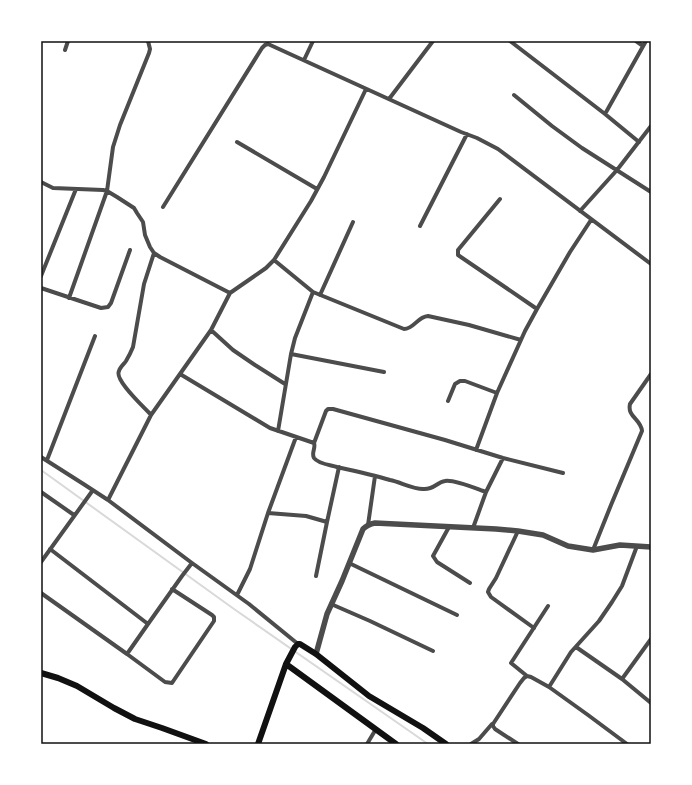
<svg xmlns="http://www.w3.org/2000/svg" width="692" height="785" font-family="Arial,sans-serif">
<style>
.lines{fill:none;stroke-linecap:round;stroke-linejoin:round}
.stream{stroke:#d9d9d9;stroke-width:2}
.minor{stroke:#4c4c4c;stroke-width:4}
.tertiary{stroke:#4c4c4c;stroke-width:5.5}
.secondary{stroke:#111;stroke-width:6}
.neatline{fill:none;stroke:#111;stroke-width:1.5}
</style>
<rect width="100%" height="100%" fill="#fff"/>
<g class="lines">
<path class="stream" d="M41 470 234 609 428 744"/>
<path class="minor" d="M510 41 605 114 639 142
M636 41 643 46
M65 50 68 41
M304 60 313 41
M514 95 552 126 582 148 651 192
M389 99 433 41
M605 114 646 41
M237 142 317 189
M41 182 53 188 103 190 107 191 117 197 134 208 137 213 143 222 145 235 150 247 154 253 144 284 133 347C131 352 129 356 126 361 124 364 120 367 119 371 114 380 144 407 151 415
M500 199 458 250V255L537 309
M163 207 262 48 265 45 268 44 461 132 477 138 498 149 651 264
M580 211 617 170 651 126
M420 226 467 134
M154 253 160 257 230 293
M274 260 313 292 404 329C414 329 417 317 428 316L469 325 521 340
M41 276 76 189
M41 288 101 308 108 307 111 303 130 250
M320 295 353 222
M69 298 107 191 113 147 120 125 149 53 150 49 148 41
M211 330 233 350 255 365 285 384
M291 354 295 338 313 292
M180 374 270 428 314 443C316 448 311 453 314 458 318 464 331 465 337 467 355 471 373 475 390 480 400 482 413 489 423 489 434 490 437 482 445 481 454 479 477 489 486 492
M448 401 455 384 460 381H465L497 393
M278 431 291 354 384 372
M314 443 326 411 328 409H333L445 440 503 458 563 473
M476 450 497 393 525 331 537 309 570 252 591 220
M41 457 85 485 108 500 192 563 249 604 298 644
M47 460 95 336
M41 492 74 515
M108 500 151 415 211 330 230 293 266 268 274 260 311 201 324 177 366 89
M268 513 306 516 327 522
M368 525 375 476
M449 527 433 556 437 562 470 583
M473 528 486 492 503 458
M518 531 496 578 489 589 488 592 491 597 534 628
M50 549 148 624 182 576 192 563
M593 550 611 505 642 431C641 419 627 417 630 404L651 374
M41 562 93 490
M349 563 457 615
M316 576 327 522 339 467
M41 593 127 654 148 624
M237 595 250 569 268 513 296 437
M331 604 370 621 433 651
M548 606 511 663 527 676 531 677 549 687 588 715 627 744
M576 647 622 679 651 703
M127 654 165 682 172 683 174 680 214 621V617L212 615 172 589
M622 679 651 639
M549 687 571 652 599 621 612 602 622 586 637 546
M367 744 376 729
M471 744 479 739 492 724
M518 744 495 729 493 726V724L520 683 524 678 527 676"/>
<path class="tertiary" d="M316 654 327 614 342 581 363 529C367 525 370 524 375 523L496 529 518 531 543 535 568 546 593 550 620 545 651 547"/>
<path class="secondary" d="M286 664 396 744
M41 673 58 678 77 686 114 708 135 719 162 728 206 744
M258 744 286 664 295 647 298 644H300L316 654 369 696 423 728 446 744"/>
</g>
<rect width="692" height="785" fill="none" stroke="#ffffff" stroke-width="84"/>
<rect x="42" y="42" width="608" height="701" class="neatline"/>
</svg>
